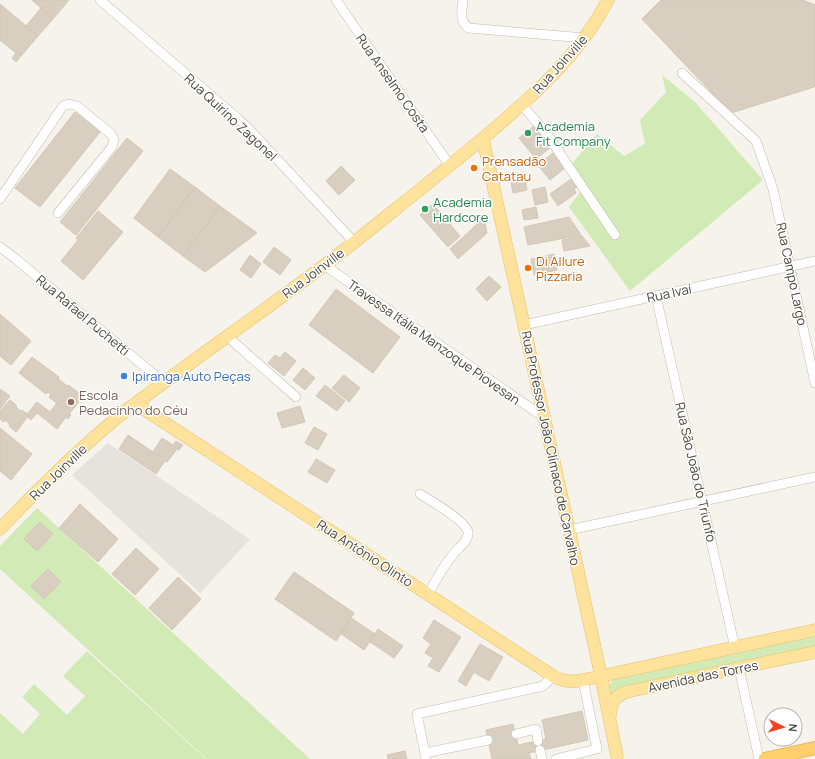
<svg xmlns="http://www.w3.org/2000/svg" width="815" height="759" font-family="Manrope,sans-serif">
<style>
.industrial{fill:#e6e2dd}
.green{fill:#d2eab5}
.building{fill:#d8cfc1;stroke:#d3c7b4}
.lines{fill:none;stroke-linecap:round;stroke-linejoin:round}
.minor-tunnel{stroke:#d4d0c8;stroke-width:9;stroke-dasharray:9 4.5;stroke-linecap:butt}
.minor-casing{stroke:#c2bbae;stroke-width:10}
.major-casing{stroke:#e6c16a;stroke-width:13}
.highway-casing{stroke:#e0a43c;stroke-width:14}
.minor{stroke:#fff;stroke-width:9}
.major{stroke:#ffe39c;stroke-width:12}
.highway{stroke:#ffcf6e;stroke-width:13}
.leisure-dot{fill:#2e9e5b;stroke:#fff;stroke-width:1.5}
.food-dot{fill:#e8710a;stroke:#fff;stroke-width:1.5}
.shop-dot{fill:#3f7fe0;stroke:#fff;stroke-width:1.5}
.education-dot{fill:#8d6e63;stroke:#fff;stroke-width:1.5}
.labels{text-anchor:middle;stroke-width:3;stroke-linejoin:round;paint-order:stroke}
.street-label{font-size:13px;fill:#4b4439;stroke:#fff}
.leisure-label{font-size:13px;fill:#27864d;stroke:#fff;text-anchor:start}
.food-label{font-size:13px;fill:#c56008;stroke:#fff;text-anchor:start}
.shop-label{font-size:13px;fill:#366cbe;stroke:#fff;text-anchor:start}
.education-label{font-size:13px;fill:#785e54;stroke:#fff;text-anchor:start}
</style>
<rect width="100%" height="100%" fill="#f6f3ec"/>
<path class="industrial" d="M108 443 250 539 200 593 72 475Z"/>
<path class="green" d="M662 75 695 102 763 180 630 291 569 207 584 187 570 166 597 134 624 156 645 144 640 120 666 92Z
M37 508 310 759H207L0 569V546Z
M815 634V646L622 687 608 699C608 691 608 684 614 679Z
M87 651 206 759H0V713L23 734 40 714 22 697 34 684 67 715 85 696 63 676Z"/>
<path class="building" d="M32 0H69L53 19Z
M661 0H803L815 5V84L814 87 731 113 642 19Z
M0 4 38 36 16 62 12 58 16 53 0 40Z
M41 8 53 19 38 36 26 26Z
M75 112 100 132 40 207 15 188Z
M535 125 551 147 536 159 519 138Z
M127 138 143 151 76 235 60 222Z
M553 153 565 168 550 180 538 165Z
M341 166 355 180 339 195 326 181Z
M170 169 195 187 158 237 134 218Z
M524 174 527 190 513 193 510 177Z
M571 179 577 187 574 189 576 193 558 206 550 194Z
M195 187 220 206 183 256 158 237Z
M545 187 548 202 535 205 532 190Z
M433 204 460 236 448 247 420 215Z
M220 206 257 233 205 272 183 256Z
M536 207 538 218 524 220 522 210Z
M98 211 123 232 83 280 61 261 78 240 76 238Z
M569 217 581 235 528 245 524 227Z
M484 218 487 233 458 259 450 249Z
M582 236 590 246 564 251 562 240Z
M274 247 291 260 280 275 263 262Z
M554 254 557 270 534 275 531 259Z
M250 255 261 264 251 278 240 270Z
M489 276 501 287 487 301 476 289Z
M336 289 400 337 373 373 309 325Z
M0 314 31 341 11 365 0 356Z
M285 352 296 361 284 376 268 363 275 355 280 358Z
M32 357 59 377 58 379 61 381 67 386 68 385 78 392 64 409 49 397 51 394 48 392 46 394 19 373Z
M303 368 315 378 305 390 293 380Z
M344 375 360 388 349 402 332 388Z
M325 385 345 401 337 411 316 396Z
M0 389 10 396 0 409Z
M78 392 83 397 69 414 71 415 68 419 66 417 57 429 37 413 31 420 28 417 29 415 27 414 37 402 50 412 57 403 64 409Z
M10 400 17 406 16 407 20 411 22 410 29 415 16 432 9 426 10 424 5 420 4 422 0 419V411Z
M300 406 305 422 282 428 277 413Z
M314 427 327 434 318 450 305 443Z
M0 428 32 454 11 480 0 471Z
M128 435 153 452 162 438 173 445 176 441 183 445 179 450 177 449 167 462 165 461 156 474 119 449Z
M316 459 335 470 327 483 308 472Z
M80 504 118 539 98 562 59 528Z
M40 522 53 534 37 551 24 539Z
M136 548 159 569 135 595 112 574Z
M48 569 61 582 44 599 31 586Z
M294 572 354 613 336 641 275 599Z
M178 577 201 599 172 630 149 608Z
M351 618 375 634 364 650 340 633Z
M434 620 461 637 439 672 428 666 433 658 425 653 431 644 423 638Z
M378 629 403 646 394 658 370 642Z
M480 644 503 657 489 681 474 672 466 686 458 681Z
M582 711 588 740 529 753 531 759H492L486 730 513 724 518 745 546 739 542 720Z
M405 751 407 759H388L387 755Z"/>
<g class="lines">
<path class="minor-tunnel" d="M488 740 516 734"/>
<g class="minor-casing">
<path id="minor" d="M100 0 237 118 249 129 354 242
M336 0 450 166
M463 0C462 12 459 19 468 28L585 38
M682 73 756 141 773 189 815 383
M522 105 546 133 615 235
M0 199 63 106 69 104 77 106 111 134 114 140 112 147 58 213
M0 247 16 259 164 383
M324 265 545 418
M656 296 735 648
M524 325 815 261
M228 337 296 397
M420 494C430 500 466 521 468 532 469 539 463 544 459 548 446 561 437 578 428 595
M569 530 815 477
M739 668 759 759
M516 734 536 729 538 741
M540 750 542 759
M425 753 488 740
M426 759 417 714 543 686 553 676
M556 759 597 749 583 680"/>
</g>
<g class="major-casing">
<path id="major" d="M483 139 598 662 617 756
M136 404 553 676C563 682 572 682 583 680L815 630
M0 529C38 489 77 451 119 416 191 361 266 310 339 254 369 231 398 207 427 184 455 161 483 139 510 115 549 81 584 46 608 0
M610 716C611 703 614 697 626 692L815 652"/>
</g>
<g class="highway-casing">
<path id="highway" d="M765 759 815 748"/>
</g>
<use href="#minor" class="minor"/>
<use href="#major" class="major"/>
<use href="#highway" class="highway"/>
</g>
<g class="leisure-dot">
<circle cx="528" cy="133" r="4"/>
<circle cx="425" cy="209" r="4"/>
</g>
<g class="food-dot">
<circle cx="474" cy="168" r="4"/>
<circle cx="528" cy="268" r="4"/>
</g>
<circle class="shop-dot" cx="124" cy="376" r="4"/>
<circle class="education-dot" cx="71" cy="402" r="4"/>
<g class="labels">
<g class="street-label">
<text transform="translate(560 64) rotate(-48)" y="5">Rua Joinville</text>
<text transform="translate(393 83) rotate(55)" y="5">Rua Anselmo Costa</text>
<text transform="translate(231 117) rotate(43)" y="5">Rua Quirino Zagonel</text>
<text transform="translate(313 273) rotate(-37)" y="5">Rua Joinville</text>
<text transform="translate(792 274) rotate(78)" y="5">Rua Campo Largo</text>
<text transform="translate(669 293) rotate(-12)" y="5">Rua Ivaí</text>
<text transform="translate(83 315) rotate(40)" y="5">Rua Rafael Puchetti</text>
<text transform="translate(434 342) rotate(35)" y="5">Travessa Itália Manzoque Piovesan</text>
<text transform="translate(551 448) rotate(78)" y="5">Rua Professor João Clímaco de Carvalho</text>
<text transform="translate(58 472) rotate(-44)" y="5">Rua Joinville</text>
<text transform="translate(696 472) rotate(77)" y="5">Rua São João do Triunfo</text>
<text transform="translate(365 553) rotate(33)" y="5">Rua Antônio Olinto</text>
<text transform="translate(703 676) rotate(-12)" y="5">Avenida das Torres</text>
</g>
<g class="leisure-label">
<text x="536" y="131">Academia<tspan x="536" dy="15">Fit Company</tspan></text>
<text x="433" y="207">Academia<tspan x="433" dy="15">Hardcore</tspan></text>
</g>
<g class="food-label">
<text x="482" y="166">Prensadão<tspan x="482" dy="15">Catatau</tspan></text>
<text x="536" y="266">Di Allure<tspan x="536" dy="15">Pizzaria</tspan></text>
</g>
<g class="shop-label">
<text x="132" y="381">Ipiranga Auto Peças</text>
</g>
<g class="education-label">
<text x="79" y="400">Escola<tspan x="79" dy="15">Pedacinho do Céu</tspan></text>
</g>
</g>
<g transform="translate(783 727) rotate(95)"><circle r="19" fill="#ffffff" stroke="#b7b4b0"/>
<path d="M0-3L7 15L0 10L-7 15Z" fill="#fc3f1d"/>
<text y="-6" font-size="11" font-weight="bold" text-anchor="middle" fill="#4b4439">N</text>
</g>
</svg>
